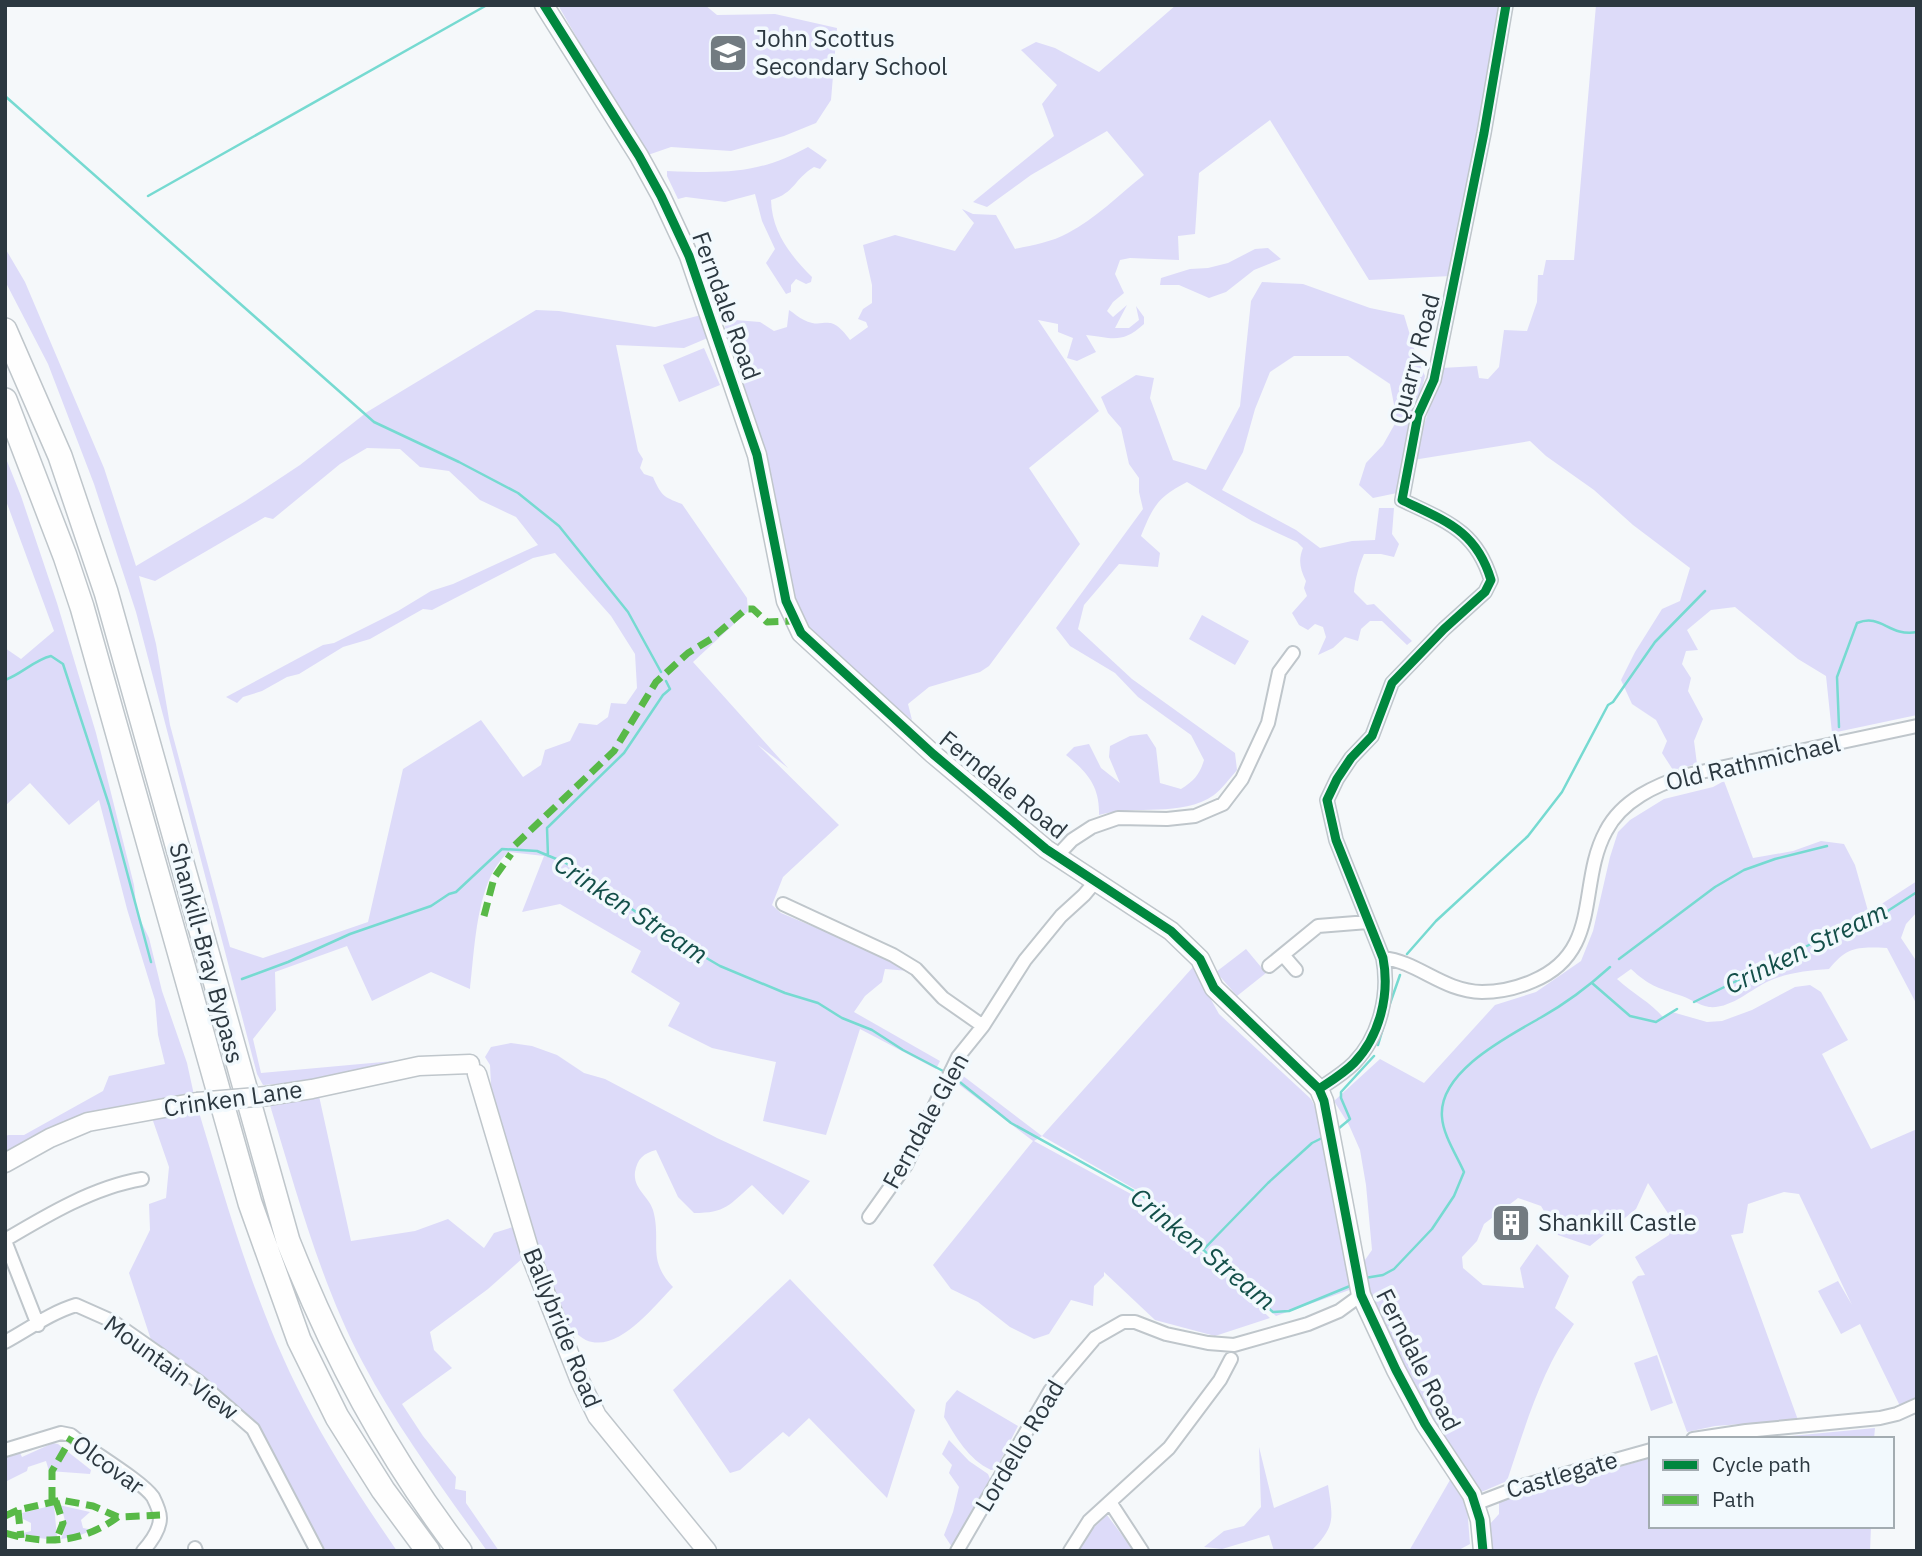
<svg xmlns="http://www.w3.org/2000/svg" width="1922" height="1556" font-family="'IBM Plex Sans',sans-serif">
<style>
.green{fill:#dddbf9;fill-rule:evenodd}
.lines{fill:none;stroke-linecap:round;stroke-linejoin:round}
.stream{stroke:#76dad1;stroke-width:2.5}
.street-casing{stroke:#bfc6cb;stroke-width:16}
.secondary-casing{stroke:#bfc6cb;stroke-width:21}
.highway-casing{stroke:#bfc6cb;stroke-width:26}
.street{stroke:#fefefe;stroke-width:12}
.secondary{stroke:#fefefe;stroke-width:18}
.highway{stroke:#fefefe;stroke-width:23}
.secondary-bridge-casing{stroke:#bfc6cb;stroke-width:21;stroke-linecap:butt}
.secondary-bridge{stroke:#fefefe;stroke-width:18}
.quiet{stroke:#58b947;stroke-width:7;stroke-dasharray:14 7;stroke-linecap:butt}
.cycleway-casing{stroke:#f2f9fd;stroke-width:13}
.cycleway{stroke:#00873e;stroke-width:9}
.labels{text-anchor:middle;stroke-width:7;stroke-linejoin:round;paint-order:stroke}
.poi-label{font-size:24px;fill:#2c3840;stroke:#f2f9fd;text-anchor:start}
.street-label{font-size:24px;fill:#2c3840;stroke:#f2f9fd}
.water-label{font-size:26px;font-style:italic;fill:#134f49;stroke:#f2f9fd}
</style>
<rect width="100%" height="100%" fill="#f5f8fa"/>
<path class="green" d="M558 5H705L717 15 775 14 837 28 831 100 816 123 784 136 731 151 671 147 645 156Z
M1176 5H1501L1451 276 1369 280 1270 120 1199 173 1195 234 1178 236 1179 260 1130 258 1120 260 1115 274 1124 293 1113 302 1107 311 1113 317 1127 305 1115 328H1129L1139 320 1136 306 1144 317V324C1122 344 1113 338 1086 335L1096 352 1077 361 1067 358 1073 338 1058 332V324L1038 320 1099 411 1029 468 1080 544 989 666 980 672 929 687 908 704 912 720 838 658 800 619 723 319 760 322 774 331 787 327 789 310C794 313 799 318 804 320 825 331 828 310 850 340L868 327 866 322 858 319 863 309 872 303V285L863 245 895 235 955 251 974 223 962 209 973 214 996 215 1015 249C1033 245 1052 242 1068 233 1095 219 1120 194 1144 175L1107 131 1031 175 987 207 973 202 1054 136 1042 104 1057 85 1021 50 1036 42 1055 48 1099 72Z
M1596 5H1917V715L1832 733 1826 676 1798 659 1735 607 1711 610 1687 630 1698 650 1686 651 1682 664 1691 678 1688 691 1703 719 1694 741 1697 764 1673 770 1662 753 1667 741 1656 720 1632 704 1621 680 1635 652 1662 609 1680 601 1690 568 1633 525 1594 490 1546 456 1530 441 1413 460 1442 368 1477 366 1479 378 1488 379 1499 367 1504 330 1527 331 1537 302 1538 275H1543L1546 260H1574Z
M808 147 827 160 820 169 814 167C794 179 795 193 771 200 772 232 790 255 812 277L811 282 806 284 796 279 791 285V292L786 294 766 263 775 249 762 221 755 194 725 202 686 197 678 199 667 176V171C723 173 757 175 808 147Z
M5 248 25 282 104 468 136 566 244 502 300 465 367 412 536 310 559 311 655 327 701 315 710 337 684 348 616 345 638 451 643 459 640 468 644 474 653 477C661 495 663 497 682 504L747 598 748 611 693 662 788 768 758 745 839 825 783 877 772 905 781 913 893 960 910 971 885 969 882 982 865 996 854 1012 940 1061 936 1069 860 1029 826 1135 763 1121 776 1062 712 1048 668 1026 680 1003 631 972 641 951 560 904 522 912 544 856 509 852C476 878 475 949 470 989L431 972 372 1001 347 946 275 972 276 1010 253 1039 261 1073 405 1060 294 1083 263 1085 257 1074 136 612 94 484 48 364 5 281ZM367 448 400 449 420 467 449 471 480 500 516 517 538 545 453 584 431 591 398 611 334 643 323 645 226 697 237 703 243 697 262 691 287 677 299 674 343 647 370 639 423 609 432 610 533 558 555 553 611 616 635 654 637 688 626 704 611 703 608 717 597 725 579 723 570 741 545 750 541 765 523 777 481 720 403 769 368 922 263 958 230 947 170 725 156 644 139 576 155 581 265 517 273 519 340 464Z
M1268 248 1281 259 1254 270 1226 292 1209 298 1179 285H1160L1161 278 1190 269 1208 268 1228 263 1255 249Z
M1262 282 1303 284 1370 308 1404 315 1416 355 1425 376 1397 493 1373 498 1359 485 1366 463 1383 445 1397 420 1390 384 1348 356H1294L1270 372 1255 409 1243 452 1222 490 1296 530 1320 548 1352 541 1375 540 1379 508H1394L1392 534 1399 544 1394 557 1381 554H1364C1359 566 1355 579 1354 592L1367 605 1374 604 1412 641 1407 645 1382 621H1370L1361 629 1358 641 1345 637 1333 648 1318 655 1326 637 1323 627 1315 624 1308 630 1299 625 1292 613 1307 596 1304 588 1306 581C1300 569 1298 560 1303 548L1297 542 1252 521 1187 482C1158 497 1153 506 1141 536L1160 553 1158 567 1119 564 1084 605 1078 629 1132 679 1235 753 1237 770C1230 778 1222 789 1214 795 1181 818 1136 804 1099 815 1100 786 1087 772 1066 755L1074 747 1089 744 1101 768 1120 783 1109 757 1110 746 1130 736 1147 734 1156 748 1160 783 1181 789C1194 781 1200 774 1204 760L1191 735 1138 697 1115 673 1070 646 1056 628 1143 509 1139 492V478L1129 464 1121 428 1108 413 1101 397 1136 375 1154 378 1150 398 1173 460 1206 470 1240 406 1251 301Z
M704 348 720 385 679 402 663 365Z
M5 456 21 496 57 603 96 733 134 885 137 913 149 938 162 991 187 1063 194 1095 105 1110 38 1135 5 1153V1137L8 1135H24L103 1091 109 1076 165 1064 158 1035 155 1000 127 909 99 800 69 825 30 783 5 806V648L21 659 54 631 5 498Z
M1202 615 1249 641 1235 665 1189 639Z
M1724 781 1753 858 1793 851 1821 841 1844 844 1855 865 1870 918 1883 903 1917 881V912L1906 924 1901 938 1917 962V1005L1887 948C1858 947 1848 946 1829 969 1809 970 1787 973 1769 981 1751 989 1731 1009 1709 1007 1698 1005 1689 998 1679 995 1658 988 1648 985 1631 969L1617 979C1632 993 1650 1002 1663 1017L1672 1012 1707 1022 1722 1021 1752 1010 1795 987 1810 985 1821 992 1848 1040 1822 1054 1871 1149 1917 1129V1398L1900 1406 1860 1324 1841 1334 1818 1291 1838 1281 1852 1305 1799 1194 1784 1192 1748 1204 1743 1233 1731 1235 1798 1420 1715 1426 1687 1432 1632 1282 1638 1276 1645 1275 1635 1257 1669 1235 1673 1221 1648 1183 1636 1209 1590 1246 1558 1235 1541 1206 1518 1198 1484 1224 1477 1241 1462 1257 1463 1268 1483 1285 1524 1288 1520 1268 1537 1244 1569 1276 1555 1308 1574 1324C1541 1371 1525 1427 1507 1481L1479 1493C1432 1421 1382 1351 1360 1267L1372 1250 1366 1185 1360 1150 1349 1125 1334 1101 1380 1059 1424 1083 1495 1005 1536 992 1581 961 1593 931 1610 857 1618 832 1630 820 1664 799 1713 787Z
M1246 949 1266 973 1237 996 1216 972Z
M1193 967 1219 1014 1311 1099 1323 1122 1355 1288 1276 1316 1147 1196 1042 1136 1034 1141 1142 1200 1160 1219 1177 1229 1270 1318 1215 1336 1155 1320 1104 1272V1276L1094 1286 1093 1306 1071 1300 1049 1334 1034 1339 1010 1327 978 1302 951 1289 933 1265 1033 1141 949 1077 954 1069 1042 1136Z
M511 1043 532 1046 557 1055 584 1073 605 1079 717 1138 810 1181 783 1215 752 1185C729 1205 726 1213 694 1213L678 1197 656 1150C644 1153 637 1159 635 1172 633 1189 649 1196 653 1210 662 1242 646 1259 673 1287 654 1306 622 1348 592 1342 583 1341 577 1332 568 1328L516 1184 491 1085 490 1065 485 1057 491 1047Z
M319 1096 351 1241 415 1231 448 1219 484 1248 494 1233 513 1227 524 1257 488 1289 430 1332 434 1350 452 1368 402 1404 423 1436 456 1477 455 1489 466 1491V1503L499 1551H487C444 1490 398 1429 363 1363 320 1282 296 1190 269 1102Z
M198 1109C228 1208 256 1309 304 1401 331 1453 364 1503 397 1551H323L272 1451 257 1426 230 1401 153 1346 129 1273 150 1230 149 1204 166 1198 169 1167 151 1115Z
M790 1279 915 1410 887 1498 809 1418 789 1437 783 1432 740 1470 730 1473 673 1390Z
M1657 1355 1673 1403 1651 1411 1634 1363Z
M957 1390 1018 1426 996 1469 991 1470C968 1459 956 1437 944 1417L946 1403Z
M1875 1428 1874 1439H1759Z
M949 1440 969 1461 988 1474 990 1479 952 1547 944 1535 953 1512 959 1487 949 1473 952 1465 942 1454Z
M53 1443 58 1444 91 1470 90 1474 49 1471 46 1461 28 1467 27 1471 5 1482V1456L19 1451 22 1457Z
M1259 1447 1274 1508 1328 1485C1333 1519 1336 1526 1311 1551H1274L1269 1535 1222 1549 1204 1547 1224 1531 1244 1526 1261 1507Z
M1651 1458V1526H1871L1870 1551H1491L1489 1525 1499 1514V1501Z
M1450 1480 1467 1506 1470 1544 1457 1551H1409Z
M54 1505 57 1537 55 1540 23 1536V1533L31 1531V1523L23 1519 22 1513Z
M59 1505 90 1512 81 1520 83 1528 93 1530 78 1536 61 1539C67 1525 66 1518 59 1505Z
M1107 1515 1134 1551H1077L1084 1537Z"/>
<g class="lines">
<path class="stream" d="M5 96 374 422 459 462 518 493 559 526 628 612 661 672
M148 196 487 5
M5 680C22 674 34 660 51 656L63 664 109 805 151 962
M1839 727 1837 677 1857 623C1882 613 1888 637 1917 632
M548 856 547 828 624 753 663 695 670 689 666 681
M1407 954 1436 921 1528 836 1562 792 1608 705 1613 702 1655 642 1705 591
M1619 959 1715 887 1744 870 1775 859 1827 846
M242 979 288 962 350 934 431 906 449 894 456 892 502 849 537 851 566 863 679 942 720 966 785 993 818 1003 842 1018 872 1030 903 1050 945 1072
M1592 983 1630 1016 1656 1022 1677 1009
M1694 1002 1815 942 1886 912 1917 892
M1386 1015 1400 975
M1378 1045 1384 1025
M956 1079 1011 1123 1143 1196 1163 1218 1194 1240 1230 1277 1273 1312 1289 1311 1350 1286
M1338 1129 1350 1119 1341 1098V1092L1374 1056
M1203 1250 1268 1183 1312 1143 1322 1138
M1365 1278 1383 1275 1394 1269 1432 1229 1454 1196 1464 1172C1457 1156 1443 1135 1442 1117 1438 1072 1507 1037 1540 1018 1565 1004 1589 986 1610 967"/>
<g class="street-casing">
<path id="street" d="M1058 855 1072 840 1092 827 1118 818 1167 819 1195 816 1223 804 1242 779 1268 723 1279 672 1293 653
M783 904 893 955 916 969 943 998 983 1026
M1283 955 1296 970
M1383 958C1419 962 1442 991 1482 992 1500 992 1517 988 1533 981 1603 952 1577 884 1606 831 1622 800 1656 785 1687 775L1917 726
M1269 966 1318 926 1368 922
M1319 1089C1331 1081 1344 1073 1354 1063 1380 1036 1390 994 1383 958L1336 840 1327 800 1337 779 1351 758 1372 736 1392 683 1444 629 1485 592 1491 580C1476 530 1445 521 1402 500L1418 415 1434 380 1484 133 1506 5
M869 1217 906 1165 958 1057 983 1026 1025 960 1061 916 1084 895 1095 882
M5 1240C47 1215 94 1187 142 1179
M5 1241 38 1325
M5 1342C29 1329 50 1313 76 1305L112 1321 199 1382 253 1429 317 1551
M1693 1439 1746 1431 1880 1418 1897 1414 1917 1405
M5 1450 61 1433 71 1435C90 1451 141 1480 153 1497 156 1503 160 1511 160 1518 160 1530 151 1542 143 1551
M1110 1502 1142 1551
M1475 1504 1522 1486 1651 1450
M195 1548 196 1551
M957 1551 1050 1391 1095 1338 1123 1322H1135L1166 1334 1208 1343 1234 1345 1308 1324 1339 1311 1361 1295
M1070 1551 1089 1521 1169 1448 1220 1380 1231 1359"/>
</g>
<g class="secondary-casing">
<path id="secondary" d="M544 5 639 156 661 196 689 256 757 455 786 601 801 633 933 754 1046 849 1171 931 1200 959 1214 988 1319 1089 1324 1101 1361 1295 1396 1370 1425 1424 1472 1495 1480 1520 1483 1551
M477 1074 532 1259 580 1381 597 1416 707 1551
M267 1096 312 1089 419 1066 470 1064
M5 1163 50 1138 88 1122 197 1102"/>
</g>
<g class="highway-casing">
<path id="highway" d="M5 330 60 456 106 592 288 1241C333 1354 386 1454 460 1551
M5 400 65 556 82 607 250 1203 299 1340 337 1417 383 1490 428 1551"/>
</g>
<use href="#street" class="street"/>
<use href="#secondary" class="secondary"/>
<use href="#highway" class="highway"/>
<g class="secondary-bridge-casing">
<path id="secondary-bridge" d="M197 1102 267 1096"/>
</g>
<use href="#secondary-bridge" class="secondary-bridge"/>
<path class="quiet" d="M515 845 614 751 656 682 688 653 711 639 746 609H753L767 622 794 621
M484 916 494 878 511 854
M52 1501V1471L72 1437
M56 1501 63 1523 56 1541
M18 1510 21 1538
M5 1516 18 1510 61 1500 93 1506 118 1517 160 1515
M5 1533C46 1545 82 1543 118 1517"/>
<g class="cycleway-casing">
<path id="cycleway" d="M544 5 639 156 661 196 689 256 757 455 786 601 801 633 933 754 1046 849 1171 931 1200 959 1214 988 1319 1089 1324 1101 1361 1295 1396 1370 1425 1424 1472 1495 1480 1520 1483 1551
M1319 1089C1331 1081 1344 1073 1354 1063 1380 1036 1390 994 1383 958L1336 840 1327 800 1337 779 1351 758 1372 736 1392 683 1444 629 1485 592 1491 580C1476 530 1445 521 1402 500L1418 415 1434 380 1484 133 1506 5"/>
</g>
<use href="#cycleway" class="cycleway"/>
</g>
<defs>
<g id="school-square" transform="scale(2.0125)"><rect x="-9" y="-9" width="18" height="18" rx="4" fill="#727b81" stroke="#f2f9fd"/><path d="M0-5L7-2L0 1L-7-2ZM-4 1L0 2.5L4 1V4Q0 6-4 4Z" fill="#fff"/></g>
<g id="building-square" transform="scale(2.0125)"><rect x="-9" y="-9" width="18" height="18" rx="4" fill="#727b81" stroke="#f2f9fd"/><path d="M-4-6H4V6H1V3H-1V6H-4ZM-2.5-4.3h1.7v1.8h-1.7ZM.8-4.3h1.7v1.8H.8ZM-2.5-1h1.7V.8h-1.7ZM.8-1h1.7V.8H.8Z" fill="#fff"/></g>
</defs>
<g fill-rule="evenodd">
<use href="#school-square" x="728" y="53"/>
<use href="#building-square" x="1511" y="1223"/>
</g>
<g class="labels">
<g class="poi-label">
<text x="755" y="47">John Scottus<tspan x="755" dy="28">Secondary School</tspan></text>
<text x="1538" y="1231">Shankill Castle</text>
</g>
<g class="street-label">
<text transform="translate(726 306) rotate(70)" y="8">Ferndale Road</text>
<text transform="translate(1415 359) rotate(-75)" y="8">Quarry Road</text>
<text transform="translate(1753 763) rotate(-13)" y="8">Old Rathmichael</text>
<text transform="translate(1003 785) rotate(39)" y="8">Ferndale Road</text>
<text transform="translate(206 953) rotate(75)" y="8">Shankill-Bray Bypass</text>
<text transform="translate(233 1099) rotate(-8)" y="8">Crinken Lane</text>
<text transform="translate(926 1121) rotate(-61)" y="8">Ferndale Glen</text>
<text transform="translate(562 1328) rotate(68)" y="8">Ballybride Road</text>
<text transform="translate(1418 1360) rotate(63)" y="8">Ferndale Road</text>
<text transform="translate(171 1368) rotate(36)" y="8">Mountain View</text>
<text transform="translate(1020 1446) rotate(-59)" y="8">Lordello Road</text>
<text transform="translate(108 1465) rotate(36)" y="8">Olcovar</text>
<text transform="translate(1562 1475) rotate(-16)" y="8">Castlegate</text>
</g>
<g class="water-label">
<text transform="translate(631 909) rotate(33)" y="9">Crinken Stream</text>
<text transform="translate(1806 948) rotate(-26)" y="9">Crinken Stream</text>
<text transform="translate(1203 1249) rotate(39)" y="9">Crinken Stream</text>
</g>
</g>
<rect width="1922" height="1556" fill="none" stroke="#2c3840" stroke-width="14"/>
<rect x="1649" y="1437" width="245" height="91" fill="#f2f9fd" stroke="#a3acb1" stroke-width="2"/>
<rect x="1663" y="1460" width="35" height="10" fill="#00873e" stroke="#a3acb1" stroke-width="2"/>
<text x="1712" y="1472" font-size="21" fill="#2c3840">Cycle path</text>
<rect x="1663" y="1495" width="35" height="10" fill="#58b947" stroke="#a3acb1" stroke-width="2"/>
<text x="1712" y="1507" font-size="21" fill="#2c3840">Path</text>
</svg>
